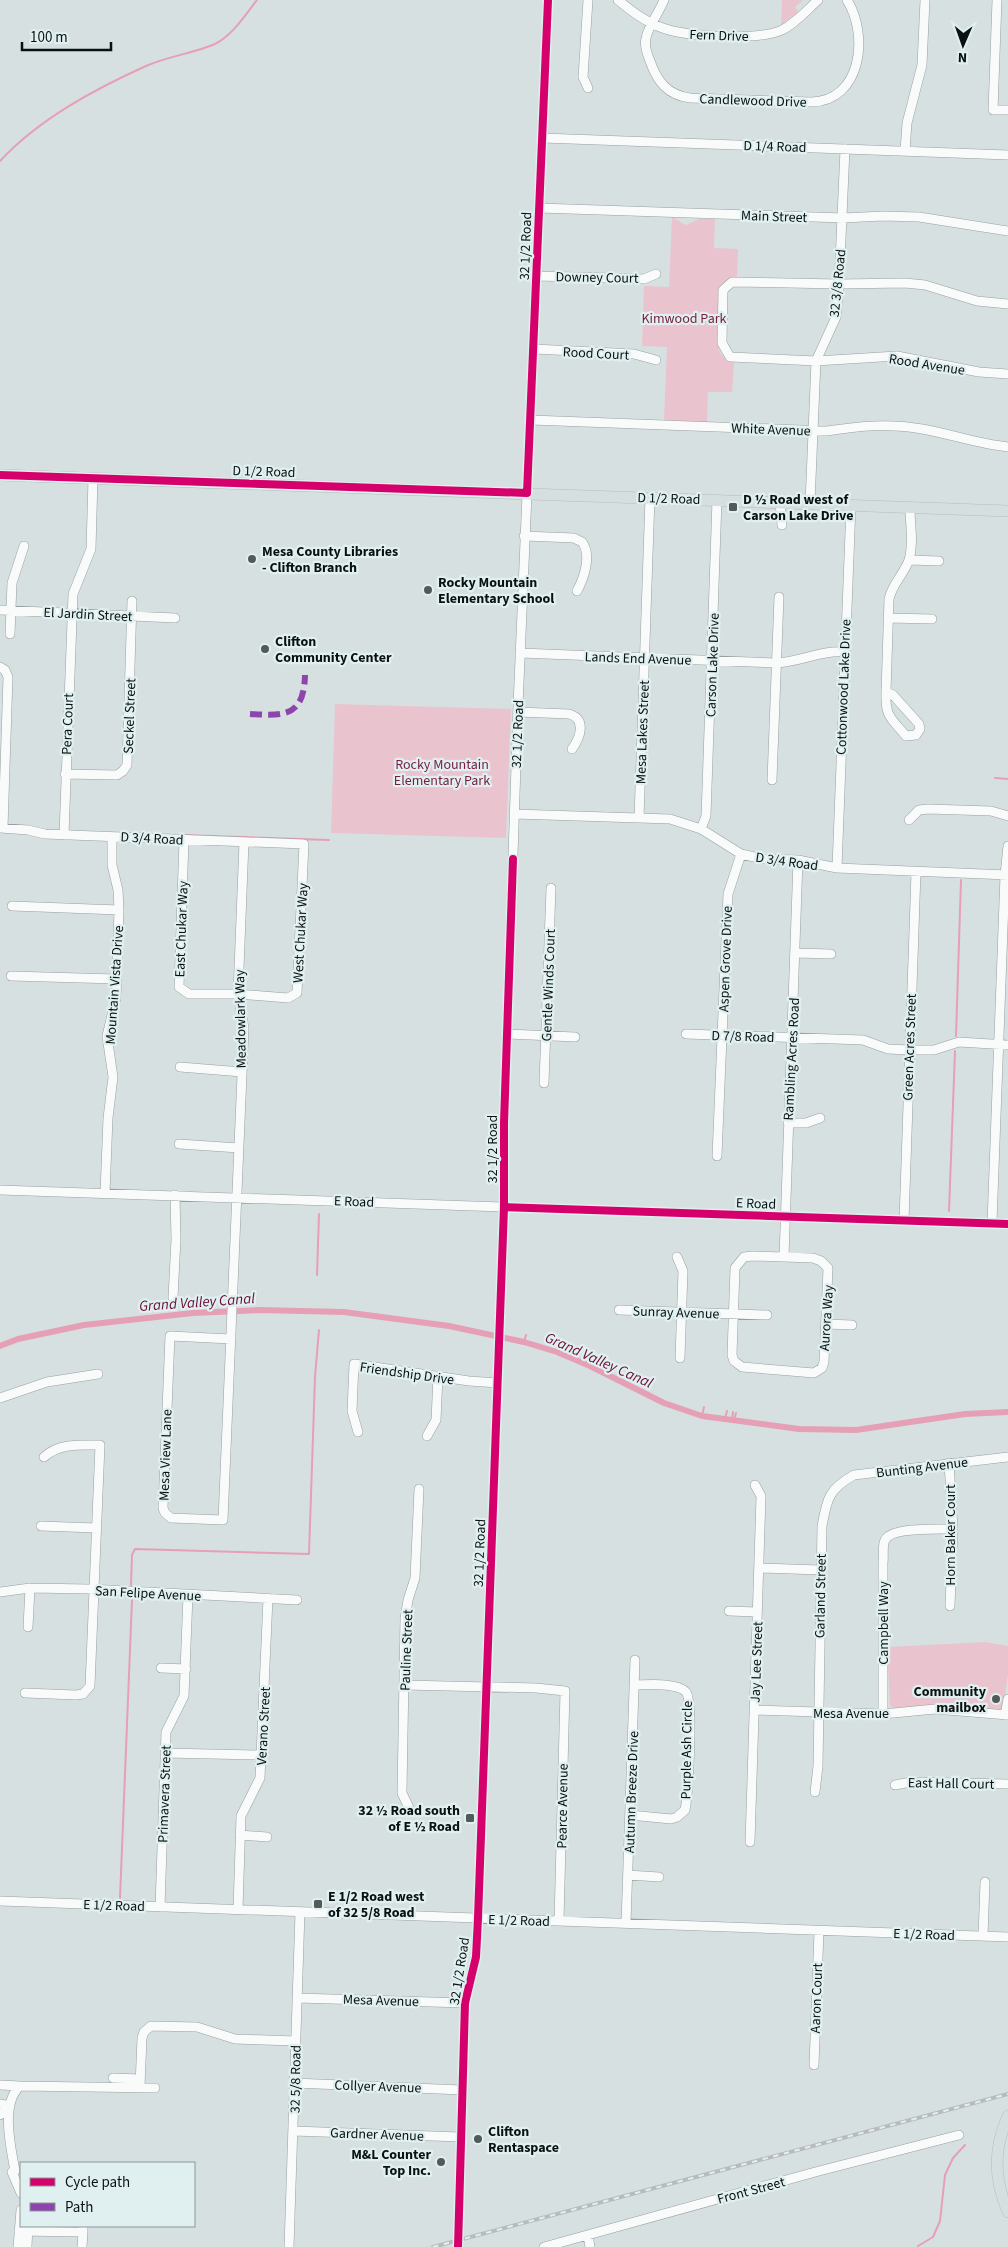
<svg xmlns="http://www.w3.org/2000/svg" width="1008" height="2247" font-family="'Source Sans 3',sans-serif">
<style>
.green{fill:#e9c4cf}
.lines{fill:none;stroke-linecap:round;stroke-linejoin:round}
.stream{stroke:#e5a0b5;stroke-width:2}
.canal{stroke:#e5a0b5;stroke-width:6}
.minor-casing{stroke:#989f9f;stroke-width:10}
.major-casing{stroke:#b7bbbb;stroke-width:12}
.minor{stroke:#f9fafa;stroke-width:9}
.major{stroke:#d6dfe0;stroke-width:11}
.rail-casing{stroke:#b8bbbb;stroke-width:4}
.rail{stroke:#e0f0f1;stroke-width:2;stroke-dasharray:5.5;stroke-linecap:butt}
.quiet{stroke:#8e44ad;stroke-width:6;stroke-dasharray:12 6;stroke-linecap:butt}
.cycleway-casing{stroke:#e0f0f1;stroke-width:11}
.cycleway{stroke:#d6006c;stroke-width:8}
.poi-dot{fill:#525959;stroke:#e0f0f1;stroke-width:2}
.labels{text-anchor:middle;stroke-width:4.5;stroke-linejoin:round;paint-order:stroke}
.street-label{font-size:14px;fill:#0b1111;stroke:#e0f0f1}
.park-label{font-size:14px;fill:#771c3e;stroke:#e0f0f1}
.poi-label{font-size:14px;font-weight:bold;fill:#0b1111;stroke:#e0f0f1;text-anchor:start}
.water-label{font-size:15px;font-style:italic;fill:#690c33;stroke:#e0f0f1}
</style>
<rect width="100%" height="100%" fill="#d7e0e0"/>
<path class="green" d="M782 0H803L795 7 798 12 781 25Z
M672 217 686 225 699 219H715L714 248 738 249 737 278 726 281 721 287C720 302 715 338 719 350 721 357 727 360 734 362L732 392H708L707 423 664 421 667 347 642 346 644 286 669 287Z
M335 704 511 709 506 838 331 833Z
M985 1642 1008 1646V1673L1003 1710 958 1704 893 1708 890 1705 887 1647Z"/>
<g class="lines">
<path class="stream" d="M0 161C39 119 95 89 146 66 168 56 195 53 215 44 233 35 245 15 257 0
M995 778 1008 779
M181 835 329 840
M956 1036 961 880
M949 1211 955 1051
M317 1275 319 1214
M524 1342 526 1335
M557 1352 559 1346
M702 1416 704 1407
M725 1419 727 1411
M732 1420 733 1412
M734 1420 736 1413
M131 1585 132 1555 135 1549 309 1554 315 1377 319 1330
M120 1898 132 1600
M918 2246 933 2237 940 2221 945 2175 953 2158 965 2145"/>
<path class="canal" d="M0 1346 18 1339 84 1325 193 1313 259 1310 344 1312 449 1326 524 1342 557 1352 590 1366 664 1403 702 1416 799 1429 856 1430 965 1414 1008 1412"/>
<g class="minor-casing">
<path id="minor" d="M618 0C631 11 644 21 660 27 685 37 758 41 782 30 796 23 807 10 818 0
M664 0C659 13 649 24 646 38 644 46 647 54 650 61 657 81 667 95 690 98L811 102C862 101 869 35 847 0
M997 0 993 110H1008
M588 88 583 77 588 0
M542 138 1008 155
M905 151 907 123 922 65 925 0
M539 208 843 218 883 216 919 217 1008 231
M537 276 644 279 656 274
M1008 304 977 301 925 285 905 283 839 284 732 282 723 290 722 343 730 357 816 361 897 356 979 372 1008 374
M534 349 634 354 656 360
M531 420 827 431C859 426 890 423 922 429 951 434 978 444 1008 447
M780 502 782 525
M810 503 816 361 836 317 839 284 845 149
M524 536 574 538 582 542C592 555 584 578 577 591
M909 560 939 561
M0 610 175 618
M888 618 932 619
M10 634 12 583 24 546
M520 653 776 663C800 662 821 650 845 652
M0 667 5 670 8 677 3 828
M886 692 893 695 919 724 920 729 916 735 906 736C891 718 885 717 886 692L889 599C892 584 904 574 909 560 914 543 910 525 910 508
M518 712 569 714C587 719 580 738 572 749
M65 774 117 775 123 771 127 765 132 601
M772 780 779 597
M514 814 670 819 701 829 741 854 763 859 798 860 837 868 1008 875
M639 818 650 497
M909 820 919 810 928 809 991 811 1008 816
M0 828 28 830 45 834 304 844 297 993 288 998 238 994H189L179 987 184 840
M701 829 706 816 717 500
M64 835 73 594 91 549 93 478
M837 868 851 505
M12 906 119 910
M796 953 831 954
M11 976 116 979
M507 1034 575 1037
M686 1034 863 1040 888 1049 909 1050H934L959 1042 1008 1045
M180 1067 242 1072
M544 1083 551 888
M788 1123H806L820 1118
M179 1144 239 1148
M717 1156 728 894 741 854
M0 1190 1008 1224
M105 1193 108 1118 113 1077 107 1036 116 998 119 910 118 890 112 865V837
M904 1221 916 872
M992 1223 1005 875 1008 846
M753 1256 813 1258 821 1261 828 1268 824 1362 822 1368 814 1373 742 1367 734 1361 732 1355 735 1268 744 1257Z
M677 1257 683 1271 680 1358
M784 1257 798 860
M173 1298 176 1239 175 1195
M619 1310 767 1315
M826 1324 852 1325
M231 1339 170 1336 163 1508 165 1513 171 1518 223 1520 244 1028 238 994 244 842
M0 1398 47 1382 98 1374
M358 1432 352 1411 354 1364 469 1381 498 1383
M427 1436 436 1420 438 1376
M949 1463 953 1529 950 1606
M41 1526 96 1528
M759 1568 820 1570
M0 1592 30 1588 89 1589 297 1600
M729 1611 757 1612
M28 1627 30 1588
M161 1668 186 1669
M405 1685 536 1688 565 1691 559 1921
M25 1693 76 1695 83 1694 90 1686 100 1445C80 1445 59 1443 44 1457
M754 1710 883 1714 935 1709 1008 1715
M883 1714V1563C884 1556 882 1546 885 1540 891 1527 940 1529 953 1529
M1005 1715 1008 1699
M165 1753 262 1755
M895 1785 911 1782 1008 1784
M815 1792 818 1766 822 1526C827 1498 829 1489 854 1475L1008 1457
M410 1810 402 1793 405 1619 408 1600 415 1578 419 1489
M630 1815 671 1819 677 1817 685 1810C688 1795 694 1701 686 1692 678 1682 647 1685 634 1685
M240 1835 267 1837
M750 1842 761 1496 755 1485
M628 1875 659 1877
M0 1901 1008 1937
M160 1907 166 1732 184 1696 188 1595
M238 1909 241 1816 260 1778 268 1598
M626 1923 635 1660
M983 1936 985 1882
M297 1998 465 2003
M814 2065 819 1931
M113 2078 140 2079
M294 2083 462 2090
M0 2085 20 2086
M140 2086 142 2038 144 2032 151 2026 197 2027 235 2039 296 2041
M0 2104 10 2106 0 2115
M294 2131 460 2137
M15 2171C11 2148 0 2104 20 2086L155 2088
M12 2172 21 2193
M19 2231 83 2232V2226
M588 2235 590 2247
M18 2247 21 2210
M27 2247 28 2226
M82 2247 83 2232
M289 2247 300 1912
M458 2247 465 2003 476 1957 478 1918 504 1207V1123L518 706 548 0
M544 2247 819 2171 959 2135"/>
</g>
<g class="major-casing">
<path id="major" d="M0 475 1008 511
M1008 2116C993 2150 994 2179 1008 2212"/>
</g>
<use href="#minor" class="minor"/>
<use href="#major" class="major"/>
<g class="rail-casing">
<path id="rail" d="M433 2247 1008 2094"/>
</g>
<use href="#rail" class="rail"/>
<path class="quiet" d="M250 714C284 716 304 717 305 675"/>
<g class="cycleway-casing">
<path id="cycleway" d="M0 475 527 493 548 0
M504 1207 1008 1224
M458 2247 465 2003 476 1957 478 1918 504 1207V1123L513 859"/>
</g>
<use href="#cycleway" class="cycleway"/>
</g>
<g class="poi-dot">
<rect x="728" y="502" width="10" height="10" rx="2.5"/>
<circle cx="252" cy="559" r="5"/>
<circle cx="428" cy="590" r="5"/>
<circle cx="265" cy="649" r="5"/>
<circle cx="996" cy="1699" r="5"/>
<rect x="465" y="1813" width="10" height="10" rx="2.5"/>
<rect x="313" y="1899" width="10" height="10" rx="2.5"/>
<circle cx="478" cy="2139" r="5"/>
<circle cx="441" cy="2162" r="5"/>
</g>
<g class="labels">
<g class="street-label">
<text transform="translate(719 35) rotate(2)" y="5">Fern Drive</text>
<text transform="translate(753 100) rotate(2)" y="5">Candlewood Drive</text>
<text transform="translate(775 146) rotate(2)" y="5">D 1/4 Road</text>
<text transform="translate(774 216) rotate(2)" y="5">Main Street</text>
<text transform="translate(525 246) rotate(-88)" y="5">32 1/2 Road</text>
<text transform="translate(597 277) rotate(1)" y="5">Downey Court</text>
<text transform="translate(837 283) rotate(-84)" y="5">32 3/8 Road</text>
<text transform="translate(596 353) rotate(3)" y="5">Rood Court</text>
<text transform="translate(927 364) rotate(9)" y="5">Rood Avenue</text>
<text transform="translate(771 429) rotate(2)" y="5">White Avenue</text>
<text transform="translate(264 471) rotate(2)" y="5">D 1/2 Road</text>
<text transform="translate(669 498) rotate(2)" y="5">D 1/2 Road</text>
<text transform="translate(88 614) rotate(3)" y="5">El Jardin Street</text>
<text transform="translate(638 658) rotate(2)" y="5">Lands End Avenue</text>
<text transform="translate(712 665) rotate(-88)" y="5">Carson Lake Drive</text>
<text transform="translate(843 687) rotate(-88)" y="5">Cottonwood Lake Drive</text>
<text transform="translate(129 716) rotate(-88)" y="5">Seckel Street</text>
<text transform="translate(67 724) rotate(-88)" y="5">Pera Court</text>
<text transform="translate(642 732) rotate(-88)" y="5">Mesa Lakes Street</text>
<text transform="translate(517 734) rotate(-88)" y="5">32 1/2 Road</text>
<text transform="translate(152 838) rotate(3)" y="5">D 3/4 Road</text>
<text transform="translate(787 861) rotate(8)" y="5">D 3/4 Road</text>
<text transform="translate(181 929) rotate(-88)" y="5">East Chukar Way</text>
<text transform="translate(300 933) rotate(-87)" y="5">West Chukar Way</text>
<text transform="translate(725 959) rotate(-88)" y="5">Aspen Grove Drive</text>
<text transform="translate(114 985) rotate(-86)" y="5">Mountain Vista Drive</text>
<text transform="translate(548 985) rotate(-88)" y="5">Gentle Winds Court</text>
<text transform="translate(240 1019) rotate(-91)" y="5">Meadowlark Way</text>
<text transform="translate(743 1036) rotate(2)" y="5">D 7/8 Road</text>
<text transform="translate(909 1047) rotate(-88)" y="5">Green Acres Street</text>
<text transform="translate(791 1059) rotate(-87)" y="5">Rambling Acres Road</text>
<text transform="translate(492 1149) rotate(-90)" y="5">32 1/2 Road</text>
<text transform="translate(354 1201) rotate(2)" y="5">E Road</text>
<text transform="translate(756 1203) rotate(2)" y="5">E Road</text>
<text transform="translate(676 1312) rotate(2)" y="5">Sunray Avenue</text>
<text transform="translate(826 1318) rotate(-86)" y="5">Aurora Way</text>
<text transform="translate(407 1373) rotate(8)" y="5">Friendship Drive</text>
<text transform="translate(165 1455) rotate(-88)" y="5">Mesa View Lane</text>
<text transform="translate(922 1467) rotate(-7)" y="5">Bunting Avenue</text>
<text transform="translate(950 1535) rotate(-90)" y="5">Horn Baker Court</text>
<text transform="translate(479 1553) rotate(-88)" y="5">32 1/2 Road</text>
<text transform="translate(148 1593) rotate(3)" y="5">San Felipe Avenue</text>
<text transform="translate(820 1596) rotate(-89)" y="5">Garland Street</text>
<text transform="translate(883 1623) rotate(-90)" y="5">Campbell Way</text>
<text transform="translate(406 1650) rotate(-88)" y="5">Pauline Street</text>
<text transform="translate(756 1662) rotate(-88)" y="5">Jay Lee Street</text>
<text x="851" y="1718">Mesa Avenue</text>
<text transform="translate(263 1726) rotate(-87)" y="5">Verano Street</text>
<text transform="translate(686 1750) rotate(-89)" y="5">Purple Ash Circle</text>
<text transform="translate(951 1783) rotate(1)" y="5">East Hall Court</text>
<text transform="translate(631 1792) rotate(-88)" y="5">Autumn Breeze Drive</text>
<text transform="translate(164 1794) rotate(-88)" y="5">Primavera Street</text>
<text transform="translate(562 1806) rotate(-89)" y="5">Pearce Avenue</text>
<text transform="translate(114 1905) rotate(2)" y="5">E 1/2 Road</text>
<text transform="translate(519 1920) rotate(2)" y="5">E 1/2 Road</text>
<text transform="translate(924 1934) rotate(2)" y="5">E 1/2 Road</text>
<text transform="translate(459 1971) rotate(-81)" y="5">32 1/2 Road</text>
<text transform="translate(816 1998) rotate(-88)" y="5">Aaron Court</text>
<text transform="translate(381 2000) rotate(2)" y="5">Mesa Avenue</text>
<text transform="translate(295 2079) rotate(-89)" y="5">32 5/8 Road</text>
<text transform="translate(378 2086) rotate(2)" y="5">Collyer Avenue</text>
<text transform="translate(377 2134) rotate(2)" y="5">Gardner Avenue</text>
<text transform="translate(751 2190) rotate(-15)" y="5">Front Street</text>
</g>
<g class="park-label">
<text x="684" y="323">Kimwood Park</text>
<text x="442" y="769">Rocky Mountain<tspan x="442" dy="16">Elementary Park</tspan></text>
</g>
<g class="poi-label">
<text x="743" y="504">D ½ Road west of<tspan x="743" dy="16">Carson Lake Drive</tspan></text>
<text x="262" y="556">Mesa County Libraries<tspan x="262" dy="16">- Clifton Branch</tspan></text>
<text x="438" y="587">Rocky Mountain<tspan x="438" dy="16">Elementary School</tspan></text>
<text x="275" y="646">Clifton<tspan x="275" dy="16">Community Center</tspan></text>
<text x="986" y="1696" text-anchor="end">Community<tspan x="986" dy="16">mailbox</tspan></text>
<text x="460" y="1815" text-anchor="end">32 ½ Road south<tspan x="460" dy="16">of E ½ Road</tspan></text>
<text x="328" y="1901">E 1/2 Road west<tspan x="328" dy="16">of 32 5/8 Road</tspan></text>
<text x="488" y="2136">Clifton<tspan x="488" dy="16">Rentaspace</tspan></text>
<text x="431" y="2159" text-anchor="end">M&amp;L Counter<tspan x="431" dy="16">Top Inc.</tspan></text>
</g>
<g class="water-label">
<text transform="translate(197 1302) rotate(-4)" y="5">Grand Valley Canal</text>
<text transform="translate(599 1360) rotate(24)" y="5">Grand Valley Canal</text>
</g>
</g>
<rect x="20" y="2162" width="175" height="65" fill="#e0f0f1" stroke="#8b9797"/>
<rect x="30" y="2178" width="25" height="8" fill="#d6006c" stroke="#8b9797"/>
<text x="65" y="2187" font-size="15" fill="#0b1111">Cycle path</text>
<rect x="30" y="2203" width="25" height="8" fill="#8e44ad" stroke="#8b9797"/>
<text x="65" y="2212" font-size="15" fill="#0b1111">Path</text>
<g transform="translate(963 45) rotate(182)" stroke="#e0f0f1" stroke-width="4" paint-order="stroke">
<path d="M0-4L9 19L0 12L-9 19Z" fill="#0b1111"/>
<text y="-8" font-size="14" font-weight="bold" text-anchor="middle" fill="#0b1111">N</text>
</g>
<path d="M22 42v8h89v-8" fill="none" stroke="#0b1111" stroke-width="2.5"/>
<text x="30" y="42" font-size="15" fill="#0b1111" stroke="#e0f0f1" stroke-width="4" paint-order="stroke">100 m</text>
</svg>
